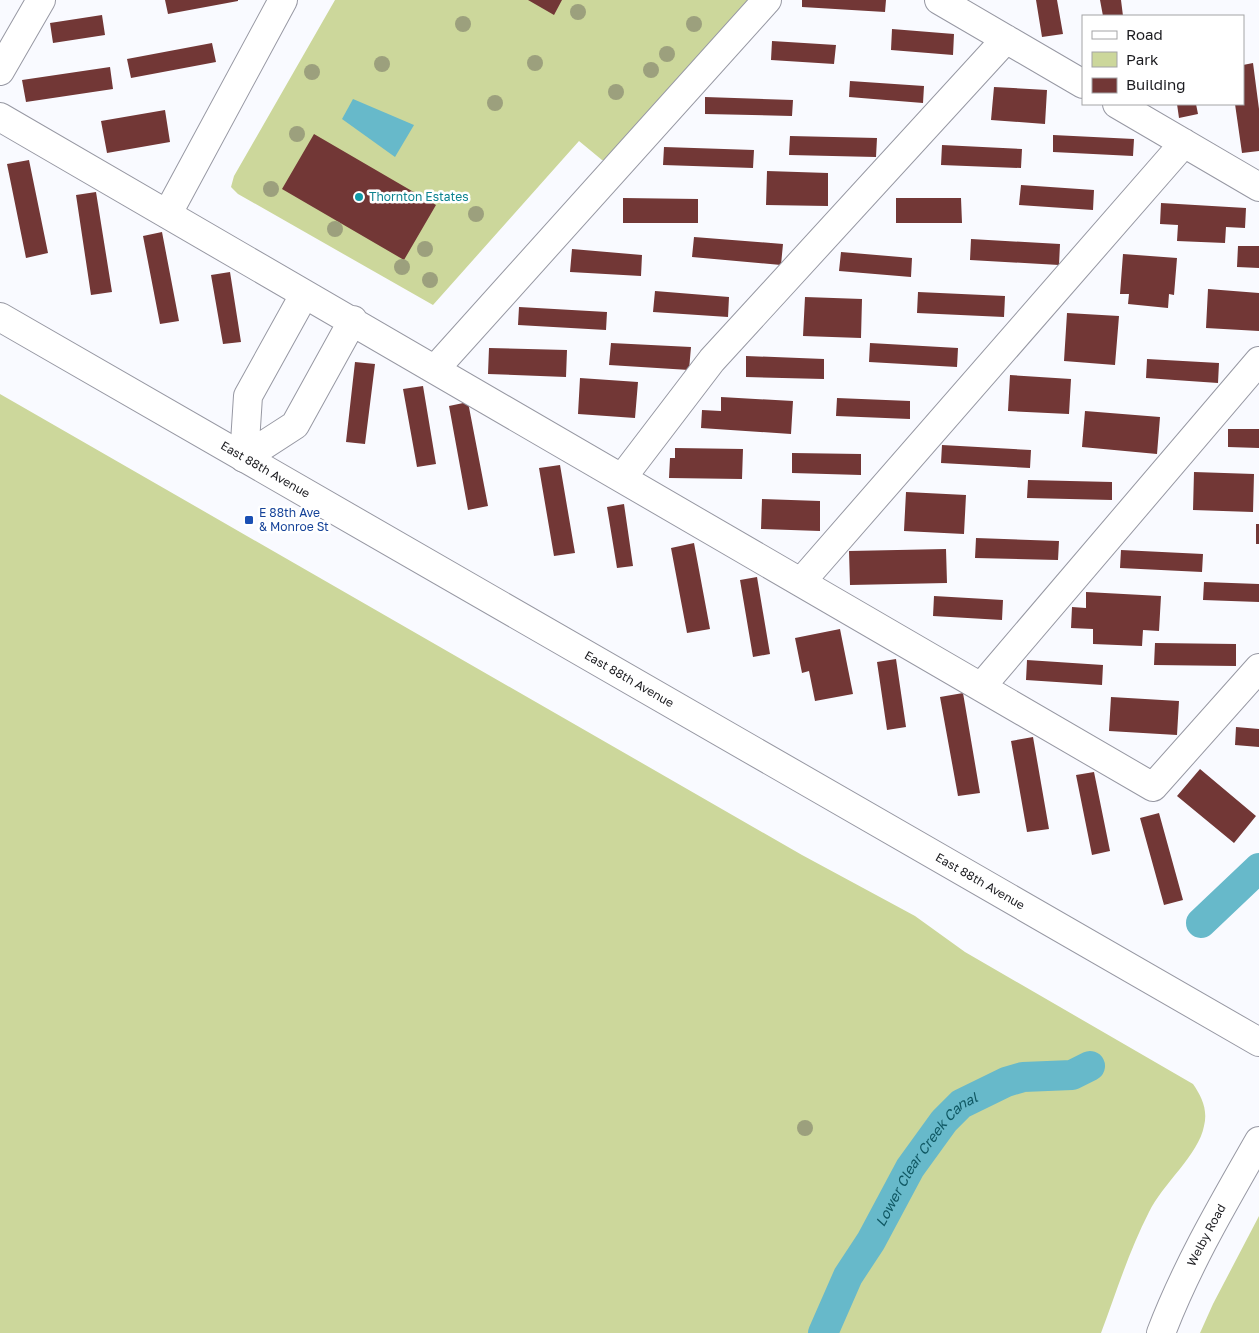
<svg xmlns="http://www.w3.org/2000/svg" width="1259" height="1333" font-family="'Golos Text',sans-serif">
<style>
.green{fill:#ccd79b}
.water{fill:#67b9ca}
.lines{fill:none;stroke-linecap:round;stroke-linejoin:round}
.canal{stroke:#67b9ca;stroke-width:30}
.building{fill:#723736}
.minor-casing{stroke:#9798a3;stroke-width:30}
.tertiary-casing{stroke:#9798a3;stroke-width:30}
.secondary-casing{stroke:#9798a3;stroke-width:30}
.minor{stroke:#fff;stroke-width:28}
.tertiary{stroke:#fff;stroke-width:28}
.secondary{stroke:#fff;stroke-width:28}
.tree{fill:#9ca07d}
.culture-dot{fill:#0f9aa8;stroke:#fff;stroke-width:2}
.transit-dot{fill:#1a4fb4;stroke:#fff;stroke-width:2}
.labels{text-anchor:middle;stroke-width:5;stroke-linejoin:round;paint-order:stroke}
.culture-label{font-size:12px;fill:#0d838f;stroke:#fff;text-anchor:start}
.street-label{font-size:12px;fill:#1c1c20;stroke:#fff}
.transit-label{font-size:12px;fill:#164399;stroke:#fff;text-anchor:start}
.water-label{font-size:14px;font-style:italic;fill:#105863;stroke:#fff}
</style>
<rect width="100%" height="100%" fill="#f9faff"/>
<path class="green" d="M335 0H749L607 160H602L579 141 433 305 238 194 231 187 234 176Z
M0 394 802 855 915 916 965 952 1193 1084C1202 1097 1208 1110 1204 1126 1199 1154 1162 1185 1149 1212 1129 1251 1116 1293 1101 1333H0Z
M1259 1216V1333H1200L1213 1304Z"/>
<path class="water" d="M353 99 414 125 395 157 342 119Z"/>
<g class="lines">
<g class="canal">
<path d="M1201 923 1259 868"/>
<path id="s1" d="M823 1333 848 1276 871 1241 910 1168 944 1121 961 1104 1006 1082 1023 1077 1072 1075 1090 1066"/>
</g>
</g>
<path class="building" d="M165 0H238V1L168 14Z
M528 0H562L554 15Z
M802 0H886L885 12 802 7Z
M1036 0H1057L1063 34 1042 37Z
M1100 0H1121L1123 16H1103Z
M102 15 105 35 53 43 50 23Z
M892 29 954 34 953 55 891 50Z
M772 41 836 45 834 64 771 60Z
M212 43 216 62 131 78 127 59Z
M1253 63 1259 109V151L1242 153 1235 104H1243V65Z
M110 67 113 89 26 102 22 80Z
M850 81 924 86 923 103 849 97Z
M994 87 1047 90 1045 124 991 120Z
M705 97 793 100 792 116 705 114Z
M1177 104H1196L1198 114 1179 118Z
M165 110 170 142 107 153 101 121Z
M314 134 436 205 404 260 282 189Z
M1053 135 1134 139 1133 156 1053 152Z
M790 136 877 138 876 157 789 155Z
M942 145 1022 149 1021 168 941 165Z
M664 147 754 150 753 168 663 165Z
M29 160 48 253 26 258 7 164Z
M767 171 828 173V206L766 205Z
M1021 185 1094 190 1093 210 1019 205Z
M96 192 112 292 91 295 76 195Z
M623 198 698 199V223H623Z
M896 198H961L962 223H896Z
M1161 203 1246 208 1245 228 1226 227 1225 243 1177 241 1178 225 1160 224Z
M162 232 179 321 160 324 143 236Z
M694 237 783 244 781 265 692 257Z
M971 239 1060 244 1059 265 970 260Z
M1238 246H1259V268L1237 267Z
M572 249 642 255 641 276 570 272Z
M841 252 912 258 911 277 839 271Z
M1123 254 1177 258 1174 295 1169 294 1168 308 1128 304 1129 294H1120Z
M230 272 241 342 223 344 211 275Z
M1208 289 1259 293V331L1206 328Z
M655 291 729 297 728 317 653 312Z
M918 292 1005 296 1004 317 917 313Z
M805 297 862 299 861 338 803 336Z
M519 307 607 312 606 330 518 325Z
M1067 313 1119 316 1115 365 1064 361Z
M611 343 691 347 689 370 609 365Z
M870 343 958 348 957 367 869 362Z
M489 348 567 350 566 377 488 374Z
M746 356 824 359V379L746 377Z
M1147 359 1219 363 1218 383 1146 378Z
M355 362 375 364 365 444 346 442Z
M1010 375 1071 379 1069 414 1008 411Z
M580 378 638 382 635 418 578 414Z
M423 386 436 464 417 467 403 389Z
M721 397 793 401 791 434 701 428 702 410 721 411Z
M837 398 910 401V419L836 416Z
M468 402 488 506 468 510 449 406Z
M1085 411 1160 417 1157 454 1082 447Z
M1228 429H1259V448L1228 447Z
M942 445 1031 450 1030 468 941 463Z
M675 448 743 449 742 479 669 478 670 458H675Z
M792 453 861 454V475L792 473Z
M560 465 575 553 554 556 539 468Z
M1194 472 1254 474 1253 512 1193 510Z
M1028 480 1112 482V500L1027 498Z
M906 492 966 495 964 534 904 531Z
M762 499 820 501V531L761 529Z
M624 504 633 566 617 568 607 507Z
M1256 524H1259V544H1256Z
M976 538 1059 541 1058 560 975 558Z
M694 543 710 629 687 633 671 548Z
M946 549 947 583 850 585 849 551Z
M1121 550 1203 554 1202 572 1120 568Z
M757 577 770 654 753 657 740 580Z
M1204 582 1259 584V602L1203 600Z
M1086 592 1161 596 1159 631 1143 630 1142 646 1093 644V629L1071 628 1072 607 1086 608Z
M934 596 1003 600 1002 620 933 616Z
M840 629 853 694 815 701 809 671 802 673 795 638Z
M1155 643 1236 644V666L1154 665Z
M896 659 906 727 887 730 877 662Z
M1027 660 1103 665 1102 685 1026 680Z
M963 693 980 793 958 796 940 697Z
M1111 697 1179 701 1177 735 1109 731Z
M1236 727 1259 729V747L1235 745Z
M1033 737 1049 829 1027 832 1011 741Z
M1200 769 1256 816 1234 843 1177 796Z
M1094 772 1110 851 1092 855 1076 775Z
M1159 813 1183 900 1164 905 1140 818Z"/>
<g class="lines">
<g class="minor-casing">
<path id="minor" d="M939 0 1083 84
M0 71 41 0
M1117 104 1259 187
M0 117 1153 787 1259 668
M168 213 283 0
M436 368 767 0
M244 458 295 425 353 320
M244 458 248 396 304 295
M622 478 712 360 1006 39
M801 582 1184 143
M981 687 1259 361"/>
</g>
<g class="tertiary-casing">
<g id="tertiary">
<path id="s2" d="M1161 1333C1187 1265 1223 1204 1259 1141"/>
</g>
</g>
<g class="secondary-casing">
<g id="secondary">
<path id="s3" d="M0 317 1259 1042"/>
</g>
</g>
<use href="#minor" class="minor"/>
<use href="#tertiary" class="tertiary"/>
<use href="#secondary" class="secondary"/>
</g>
<g class="tree">
<circle cx="578" cy="12" r="8"/>
<circle cx="463" cy="24" r="8"/>
<circle cx="694" cy="24" r="8"/>
<circle cx="667" cy="54" r="8"/>
<circle cx="535" cy="63" r="8"/>
<circle cx="382" cy="64" r="8"/>
<circle cx="651" cy="70" r="8"/>
<circle cx="312" cy="72" r="8"/>
<circle cx="616" cy="92" r="8"/>
<circle cx="495" cy="103" r="8"/>
<circle cx="297" cy="134" r="8"/>
<circle cx="271" cy="189" r="8"/>
<circle cx="476" cy="214" r="8"/>
<circle cx="335" cy="229" r="8"/>
<circle cx="425" cy="249" r="8"/>
<circle cx="402" cy="267" r="8"/>
<circle cx="430" cy="280" r="8"/>
<circle cx="805" cy="1128" r="8"/>
</g>
<circle class="culture-dot" cx="359" cy="197" r="5"/>
<rect class="transit-dot" x="244" y="515" width="10" height="10" rx="2.5"/>
<g class="labels">
<g class="culture-label">
<text x="369" y="201">Thornton Estates</text>
</g>
<g class="street-label">
<text dy="4" stroke="none"><textPath href="#s3" startOffset="306">East 88th Avenue</textPath></text>
<text dy="4" stroke="none"><textPath href="#s3" startOffset="726">East 88th Avenue</textPath></text>
<text dy="4" stroke="none"><textPath href="#s3" startOffset="1131">East 88th Avenue</textPath></text>
<text dy="4" stroke="none"><textPath href="#s2" startOffset="108">Welby Road</textPath></text>
</g>
<g class="transit-label">
<text x="259" y="517">E 88th Ave<tspan x="259" dy="14">&amp; Monroe St</tspan></text>
</g>
<g class="water-label">
<text dy="5" stroke="none"><textPath href="#s1" startOffset="204">Lower Clear Creek Canal</textPath></text>
</g>
</g>
<rect x="1082" y="15" width="162" height="90" fill="#ffffff" stroke="#a4a4a6"/>
<rect x="1092" y="31" width="25" height="8" fill="#ffffff" stroke="#a4a4a6"/>
<text x="1126" y="40" font-size="15" fill="#1c1c20">Road</text>
<rect x="1092" y="52" width="25" height="15" fill="#ccd79b" stroke="#a4a4a6"/>
<text x="1126" y="65" font-size="15" fill="#1c1c20">Park</text>
<rect x="1092" y="78" width="25" height="15" fill="#723736" stroke="#a4a4a6"/>
<text x="1126" y="90" font-size="15" fill="#1c1c20">Building</text>
</svg>
